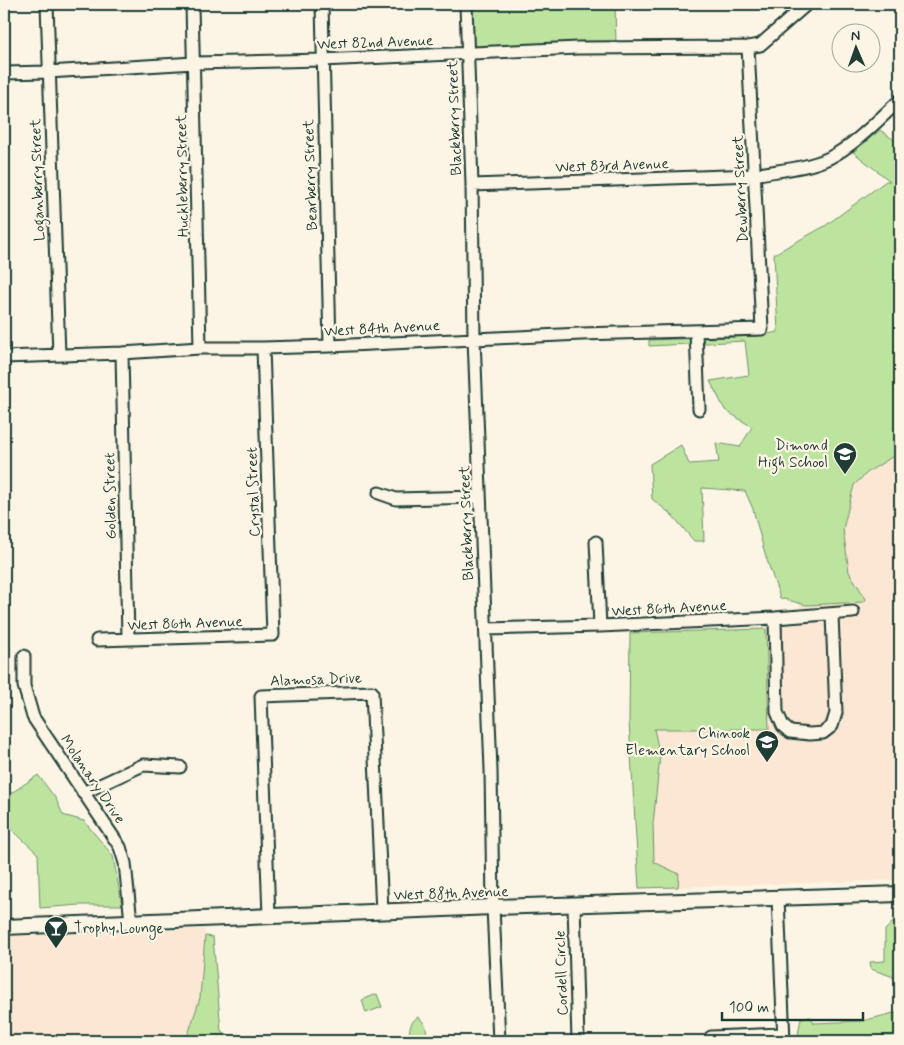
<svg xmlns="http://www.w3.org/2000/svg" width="904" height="1045" font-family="Mynerve,sans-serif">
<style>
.built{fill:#fbe7d3}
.green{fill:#bde49f;stroke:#6e906a}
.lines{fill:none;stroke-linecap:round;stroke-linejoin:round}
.minor-casing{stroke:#1f3d34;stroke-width:15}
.tertiary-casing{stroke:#1f3d34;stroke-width:18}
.minor{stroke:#fcf5e5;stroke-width:11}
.tertiary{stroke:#fcf5e5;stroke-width:14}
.labels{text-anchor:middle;stroke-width:4.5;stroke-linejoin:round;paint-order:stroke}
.street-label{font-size:15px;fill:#1f3d34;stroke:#fcf5e5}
.poi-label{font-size:15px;fill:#1f3d34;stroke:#fcf5e5;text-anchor:end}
</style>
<rect width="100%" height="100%" fill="#fcf5e5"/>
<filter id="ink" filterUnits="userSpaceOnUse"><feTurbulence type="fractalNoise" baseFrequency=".02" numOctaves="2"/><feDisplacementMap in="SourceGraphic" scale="10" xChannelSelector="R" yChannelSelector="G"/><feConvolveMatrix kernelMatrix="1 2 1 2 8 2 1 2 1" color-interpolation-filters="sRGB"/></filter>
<g filter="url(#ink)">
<path class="built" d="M900 335V880L639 888 630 633 774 628 775 618 790 616 800 609 781 346Z
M205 929 207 986 187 1035 189 1041H4V937Z"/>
<path class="green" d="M470 4H615L616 44 471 48Z
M880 130 900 144V452L868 472 854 485 843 529 849 572 866 599 864 602 806 605 780 598 765 554 753 509 745 491 702 488 704 541H694L672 515 652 499 650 464 681 445 689 464 719 462 716 443 740 447 752 427 725 410 710 381 749 375 745 341 649 346V340L758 336 778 332 774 254 825 226 886 181H890L853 152Z
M766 629 769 729H654L660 756 653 824 654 862 679 874 678 887 639 888 629 721 630 633Z
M38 775 56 799 63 815 84 821 113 856 122 905H80L40 908 38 854 4 822V798Z
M893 922 898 927 900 981 891 976 871 969 870 962 885 961V930Z
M205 936 213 937 221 1031 229 1035 235 1041H190L188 1035 200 998Z
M377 994 382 1007 366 1013 362 1000Z
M894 1013 900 1014V1037L890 1041H857L852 1036 797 1040 801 1018 811 1017 814 1023 862 1021Z
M418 1017C427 1024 427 1031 427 1041L412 1040 409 1037C409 1028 411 1021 418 1017Z"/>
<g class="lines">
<g class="minor-casing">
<path id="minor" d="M47 4 59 355
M192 4 200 348
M322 4 330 346
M466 4 472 185 474 338 491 770 493 907 499 1041
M4 73 48 72 194 63 322 60 578 48 748 47 760 45 807 4
M472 185 754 175C778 170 806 169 829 158 856 144 878 120 900 100
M696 332 699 409
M122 353 128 639
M4 357 122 353 200 348H263L330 346 581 334 762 329 748 47
M379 493 396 499 479 497
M596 542 600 626
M775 618 777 712 783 726 790 732 810 734 823 733 832 726 836 713 832 615
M486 629 600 626 775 618 853 612
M97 640 273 635 263 348
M24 656V686L33 717 120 847 125 863 131 922
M83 793 143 765 180 767
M778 898 784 1041
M574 905 578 1041
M269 916 261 696 372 692 382 912
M711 1037 783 1034"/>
</g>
<g class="tertiary-casing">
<path id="tertiary" d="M4 927 493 907 900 894"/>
</g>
<use href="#minor" class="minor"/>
<use href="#tertiary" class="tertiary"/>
</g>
</g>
<defs>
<g id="school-pin" transform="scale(1.25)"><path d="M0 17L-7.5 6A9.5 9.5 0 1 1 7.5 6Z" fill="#1f3d34" stroke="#fcf5e5"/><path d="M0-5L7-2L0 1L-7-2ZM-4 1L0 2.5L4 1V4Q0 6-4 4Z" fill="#fff"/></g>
<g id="bar-pin" transform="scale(1.25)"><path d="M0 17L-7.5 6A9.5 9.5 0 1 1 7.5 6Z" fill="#1f3d34" stroke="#fcf5e5"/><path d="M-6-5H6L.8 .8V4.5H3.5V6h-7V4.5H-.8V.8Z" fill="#fff"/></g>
</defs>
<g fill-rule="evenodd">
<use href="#school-pin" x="845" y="454"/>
<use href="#school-pin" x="767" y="742"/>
<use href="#bar-pin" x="56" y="928"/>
</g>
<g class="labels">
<g class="street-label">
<text transform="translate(375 42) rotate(-2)" y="5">West 82nd Avenue</text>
<text transform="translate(454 118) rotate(-92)" y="5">Blackberry Street</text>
<text transform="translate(612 165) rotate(-2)" y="5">West 83rd Avenue</text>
<text transform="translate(310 175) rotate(-92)" y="5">Bearberry Street</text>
<text transform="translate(182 176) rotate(-91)" y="5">Huckleberry Street</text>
<text transform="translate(37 180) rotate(-92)" y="5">Loganberry Street</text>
<text transform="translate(740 189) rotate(-93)" y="5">Dewberry Street</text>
<text transform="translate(382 328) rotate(-3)" y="5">West 84th Avenue</text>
<text transform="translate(253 492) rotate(-92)" y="5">Crystal Street</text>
<text transform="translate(110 496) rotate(-91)" y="5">Golden Street</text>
<text transform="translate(466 523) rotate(-92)" y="5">Blackberry Street</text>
<text transform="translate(669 608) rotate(-3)" y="5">West 86th Avenue</text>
<text transform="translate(185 623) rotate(-2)" y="5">West 86th Avenue</text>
<text transform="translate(316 679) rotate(-2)" y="5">Alamosa Drive</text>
<text transform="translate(93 779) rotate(56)" y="5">Molanary Drive</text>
<text transform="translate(451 893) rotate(-2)" y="5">West 88th Avenue</text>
<text transform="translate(561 973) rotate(-92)" y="5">Cordell Circle</text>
</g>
<g class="poi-label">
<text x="828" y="450">Dimond<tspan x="828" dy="17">High School</tspan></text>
<text x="750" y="738">Chinook<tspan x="750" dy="17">Elementary School</tspan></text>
<text x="74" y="933" text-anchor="start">Trophy Lounge</text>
</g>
</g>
<rect width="904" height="1045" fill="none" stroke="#fcf5e5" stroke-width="20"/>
<rect x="10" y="10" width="884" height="1025" fill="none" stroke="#1f3d34" stroke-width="2" filter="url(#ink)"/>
<g transform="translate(856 48) rotate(358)"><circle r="24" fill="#fcf5e5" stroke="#a4ab9e"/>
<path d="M0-4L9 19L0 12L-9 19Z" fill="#1f3d34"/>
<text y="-8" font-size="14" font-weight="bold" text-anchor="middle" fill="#1f3d34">N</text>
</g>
<path d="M722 1012v8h141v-8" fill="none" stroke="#1f3d34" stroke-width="2.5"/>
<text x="729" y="1012" font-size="15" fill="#1f3d34" stroke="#fcf5e5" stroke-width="4" paint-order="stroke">100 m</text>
</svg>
